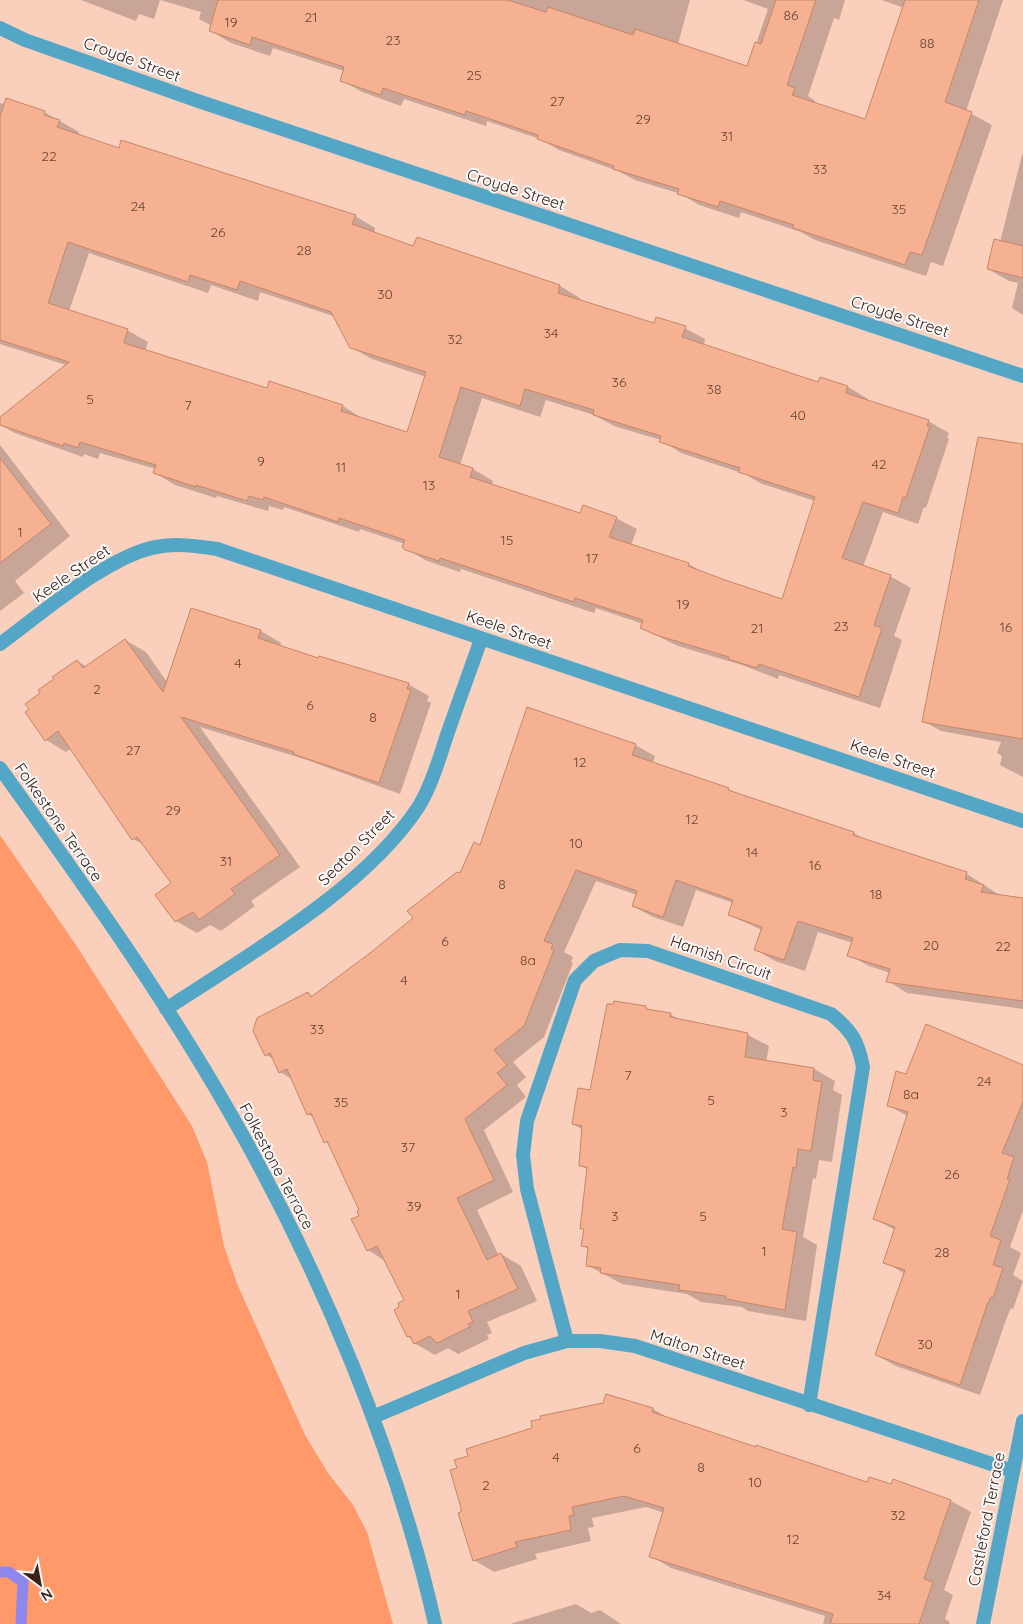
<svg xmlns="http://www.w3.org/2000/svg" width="1023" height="1624" font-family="Quicksand,sans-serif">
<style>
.green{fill:#ff996a}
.shadow{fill:#0003;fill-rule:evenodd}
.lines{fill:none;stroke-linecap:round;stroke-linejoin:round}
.stream{stroke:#8f87eb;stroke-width:11}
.building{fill:#f5b192;stroke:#c78668;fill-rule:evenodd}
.minor{stroke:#53a6c5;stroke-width:14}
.labels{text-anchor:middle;stroke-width:4;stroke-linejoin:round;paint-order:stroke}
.number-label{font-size:14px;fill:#6a4534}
.street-label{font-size:16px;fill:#3b2115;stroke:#fafafa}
</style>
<rect width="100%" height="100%" fill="#facfbc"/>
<path class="green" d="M0 835 74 942 192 1126 207 1162 224 1246 238 1286 305 1435 328 1473 353 1505 367 1532 393 1624H0Z"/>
<path class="shadow" d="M81 0H690L678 44 748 68 768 9 743 0H845L839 20 834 18 808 96 815 101 814 103 866 120 904 8 882 0H1003L966 111 992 125 943 266 931 262 926 276 815 240 801 232 741 212 739 218 699 205 681 194 635 180 618 171 559 150 540 139 487 121 486 126 404 99 401 106 362 92 341 80 344 71 273 48 270 56 231 43 211 31 212 26 199 19 201 12 160 0 154 19 139 14 136 21Z
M0 103 44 112 79 132 78 136 120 149 355 216 375 228 374 233 414 247 417 238 560 286 580 298 579 301 654 324 685 328 705 339 704 345 819 384 821 378 848 387 868 399 867 402 928 421 949 433 947 437 949 439 926 508 924 507 918 524 883 512 863 567 890 576 911 588 894 636 902 640 880 708 779 675 778 679 742 665 678 646 641 628 643 624 596 608 594 613 461 569 460 572 427 561 406 549 405 544 360 529 359 532 284 507 283 510 269 506 268 511 217 496 216 498 175 485 155 473 156 469 100 453 98 459 84 454 83 457 15 433 0 425V418L66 365 0 344ZM89 253 208 293 211 285 258 301 260 292 336 317 351 347 372 359 426 377 407 434 363 419 343 406 270 383 268 390 145 351 148 342 127 330 69 311ZM482 398 540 417 546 400 594 415 614 426 661 440 681 453 745 474 760 483 815 501 783 600 705 574 689 564 631 545 637 529 616 518 581 515 492 486 493 481 473 469 460 465Z
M1023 151V315L1012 308 1018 283 1009 281 988 269 1000 242Z
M0 445 70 536 15 581 24 593 0 611Z
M1023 447V777L1000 765 1002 756 997 753 1001 742 941 731 923 721Z
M261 631 281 643 280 647 408 684 429 696 427 701 431 703 400 794 307 760 200 727 300 867 251 901 255 906 221 931 210 925 197 933 176 921 172 884 145 845 133 839 71 748 66 752 46 740 31 709 42 693 77 661 87 667 125 640 146 652 167 682Z
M635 745 655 756 653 763 728 789 739 795 854 833 865 840 967 874 1001 896 1023 899V1009L907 993 888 981 890 973 869 966 849 955 853 943 818 932 805 971 775 961 755 949 762 930 729 915 733 903 696 890 683 927 653 917 633 906 637 895 596 881 564 952 573 957 571 962 573 963 544 1037 513 1062 526 1077 517 1085 526 1097 484 1130 513 1192 477 1210 499 1256 501 1254 521 1266 537 1301 487 1322 492 1333 487 1335 489 1339 458 1354 448 1348 435 1355 414 1343 408 1336 401 1308 405 1301 385 1261 368 1250 360 1211 329 1144 325 1142 314 1118 308 1114 293 1080 280 1072 274 1059 266 1055 308 993 314 997 415 919 461 875 481 847Z
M646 1008 652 1011 670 1014 684 1022 748 1035 769 1046 766 1062 814 1069 835 1081 833 1090 842 1095 832 1162 819 1160 816 1179 813 1178 803 1237 817 1245 806 1321 748 1311 742 1307 701 1302 687 1294 622 1284 587 1265 589 1249 582 1246 585 1230 581 1228 588 1170 580 1165 583 1130 573 1124Z
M1023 1066V1210L1010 1247 1021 1253 1013 1275 1023 1281 1013 1309 1011 1308 1007 1317 980 1395 896 1366 876 1355 905 1274 885 1262 895 1230 875 1219 907 1116 888 1105 906 1075Z
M607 1395 653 1409 670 1419 868 1484 951 1501 971 1512 944 1590 953 1595 945 1619 950 1622 949 1624H823L825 1616 671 1568 651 1556 664 1513 646 1507 592 1518 594 1527 588 1528 591 1541 535 1554 537 1559 494 1572 474 1560 604 1404Z
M576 1604 591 1613 600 1610 621 1624H510Z"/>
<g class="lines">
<path class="stream" d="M0 1572H9L23 1582 21 1624"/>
</g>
<path class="building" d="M218 0H507L546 12 548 7 633 35 635 29 747 66 755 42 761 44 776 0H816L787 85 795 88 792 95 865 119 905 0H979L945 102 972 112 922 255 910 252 905 265 793 228 794 225 720 201 718 207 677 194 679 189 613 169 614 166 537 139 538 135 466 111 465 115 383 88 381 95 340 81 344 67 252 37 250 45 209 31Z
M6 98 45 111 44 115 60 120 57 127 119 148 121 140 356 215 352 224 413 246 417 237 560 285 558 293 654 323 656 317 686 326 682 337 818 382 820 377 848 386 846 393 929 420 927 426H930L906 497H903L898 513 863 502 842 558 891 575 874 625 882 628 859 697 759 664 757 668 728 659 729 657 656 635 640 628 643 620 575 598 574 602 440 558 439 561 405 550 402 547 405 540 339 518 338 522 264 497 263 500 249 496 247 501 196 485V487L153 473 156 465 80 442 78 448 64 443 63 446 0 425V417L69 362 0 340V117ZM68 242 188 282 190 275 237 290 240 281 331 312 350 348 426 372 407 432 341 411 343 405 269 381 267 388 124 343 128 329 48 303ZM461 387 520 406 525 389 594 410 593 415 661 436 659 442 740 468 738 472 815 497 782 599 725 580 688 566 689 563 609 537 617 517 583 505 580 513 470 477 473 468 439 457Z
M994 239 1023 246V278L987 269Z
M978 437 1023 444V739L922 722Z
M0 458 51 524 0 563Z
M191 608 261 630 258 638 318 658 319 656 409 683 407 689 411 690 379 783 293 754 294 752 181 717 280 855 231 889 235 894 199 920 193 912 175 922 155 895 171 883 137 837 132 840 58 731 45 741 25 712 29 709 25 704 40 693 38 690 54 679 52 677 77 660 83 668 125 639 163 692Z
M527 707 636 744 632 755 729 788 728 790 854 832 853 835 967 872 965 879 984 885 981 892 1023 898V1001L886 982 890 969 847 956 853 938 798 921 784 960 754 950 762 927 728 915 733 900 676 880 663 917 632 906 637 891 576 870 544 941 553 944 551 949 554 950 524 1026 494 1050 507 1065 497 1073 507 1085 465 1119 494 1180 457 1198 487 1260 501 1253 518 1289 468 1311 473 1322 468 1324 470 1327 437 1343 430 1336 414 1344 410 1336 407 1337 394 1310 399 1307 398 1303 404 1300 377 1246 367 1251 351 1219 359 1216 357 1211 359 1210 327 1141 324 1143 311 1113 307 1115 287 1069 279 1073 270 1053 265 1056 253 1031 257 1018 308 992 311 997 370 953 413 918 407 911 457 872 460 873 474 842 480 845Z
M614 1001 646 1006V1009L671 1013 670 1017 748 1033 745 1057 814 1068 813 1080 822 1082 811 1151 798 1149 796 1168 793 1167 782 1229 797 1232 785 1310 726 1299V1296L679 1290 680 1285 600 1273 601 1268 586 1266 588 1247 581 1246 584 1229H580L587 1167 579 1166 582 1126 572 1124 578 1088 590 1090 607 1004H613Z
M926 1024 1023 1065V1102L1002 1153 1014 1157 1007 1179H1010L990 1236 1001 1240 993 1265 1003 1268 993 1298 991 1297 987 1305 960 1385 875 1355 905 1270 883 1263 895 1227 873 1219 908 1112 887 1106 896 1071 906 1074Z
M606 1394 653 1408 652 1412 756 1447V1445L867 1482 869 1477 891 1484 893 1479 951 1500 924 1579 933 1582 919 1624H830L833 1614 649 1557 664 1508 624 1496 572 1507 574 1515 569 1516 571 1530 515 1542 517 1547 473 1561 458 1513 461 1512V1508L450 1470 457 1468 454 1460 468 1456 466 1449 532 1428 531 1421 541 1419 540 1416 603 1403Z"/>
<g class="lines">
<path class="minor" d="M0 28 25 40 198 101 1023 376
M0 644C41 614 108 556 156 547 176 543 197 546 217 549L1023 821
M0 768C82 882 165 998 234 1120 320 1271 397 1454 435 1624
M166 1009C248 955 365 889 419 806 432 784 439 759 447 735 458 703 470 671 481 639
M567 1341 527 1189 523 1155 527 1121 575 980 594 961 620 950 648 951 831 1014C852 1031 858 1041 863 1067L809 1405
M373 1417 524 1353 567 1341H600L635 1346 1013 1471
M983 1624 1023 1421"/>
</g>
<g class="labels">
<g class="number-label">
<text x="791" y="20">86</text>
<text x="311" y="22">21</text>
<text x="231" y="27">19</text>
<text x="393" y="45">23</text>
<text x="927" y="48">88</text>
<text x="474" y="80">25</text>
<text x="557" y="106">27</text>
<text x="643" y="124">29</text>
<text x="727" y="141">31</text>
<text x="49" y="161">22</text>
<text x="820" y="174">33</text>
<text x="138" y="211">24</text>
<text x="899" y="214">35</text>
<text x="218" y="237">26</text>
<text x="304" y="255">28</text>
<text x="385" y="299">30</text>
<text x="551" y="338">34</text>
<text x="455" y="344">32</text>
<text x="619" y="387">36</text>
<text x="714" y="394">38</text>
<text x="90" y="404">5</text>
<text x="188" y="410">7</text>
<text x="798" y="420">40</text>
<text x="261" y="466">9</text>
<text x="879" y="469">42</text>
<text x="341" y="472">11</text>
<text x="429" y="490">13</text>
<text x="20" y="537">1</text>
<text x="507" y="545">15</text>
<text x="592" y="563">17</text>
<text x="683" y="609">19</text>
<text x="841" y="631">23</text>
<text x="1006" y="632">16</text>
<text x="757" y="633">21</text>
<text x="238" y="668">4</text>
<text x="97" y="694">2</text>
<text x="310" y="710">6</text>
<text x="373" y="722">8</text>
<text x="133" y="755">27</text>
<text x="580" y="767">12</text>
<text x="173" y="815">29</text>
<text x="692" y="824">12</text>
<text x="576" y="848">10</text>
<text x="752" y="857">14</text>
<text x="226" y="866">31</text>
<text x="815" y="870">16</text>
<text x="502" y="889">8</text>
<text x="876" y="899">18</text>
<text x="445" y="946">6</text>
<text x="931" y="950">20</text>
<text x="1003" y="951">22</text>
<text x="528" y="965">8a</text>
<text x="404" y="985">4</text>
<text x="317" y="1034">33</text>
<text x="628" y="1080">7</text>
<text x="984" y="1086">24</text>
<text x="911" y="1099">8a</text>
<text x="711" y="1105">5</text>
<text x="341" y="1107">35</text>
<text x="784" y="1117">3</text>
<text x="408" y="1152">37</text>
<text x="952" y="1179">26</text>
<text x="414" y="1211">39</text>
<text x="615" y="1221">3</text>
<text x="703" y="1221">5</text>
<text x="764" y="1256">1</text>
<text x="942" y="1257">28</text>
<text x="458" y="1299">1</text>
<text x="925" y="1349">30</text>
<text x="637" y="1453">6</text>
<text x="556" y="1462">4</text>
<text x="701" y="1472">8</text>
<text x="755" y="1487">10</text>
<text x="486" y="1490">2</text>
<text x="898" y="1520">32</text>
<text x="793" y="1544">12</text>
<text x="884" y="1600">34</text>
</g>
<g class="street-label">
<text transform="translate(132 59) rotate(20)" y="6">Croyde Street</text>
<text transform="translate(516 189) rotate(18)" y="6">Croyde Street</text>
<text transform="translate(900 316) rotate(18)" y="6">Croyde Street</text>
<text transform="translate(71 573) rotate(-34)" y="6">Keele Street</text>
<text transform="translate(509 629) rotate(19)" y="6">Keele Street</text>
<text transform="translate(893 758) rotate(19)" y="6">Keele Street</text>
<text transform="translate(59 822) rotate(55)" y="6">Folkestone Terrace</text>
<text transform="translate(356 847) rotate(-45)" y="6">Seaton Street</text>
<text transform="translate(721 957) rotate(19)" y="6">Hamish Circuit</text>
<text transform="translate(277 1166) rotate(62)" y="6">Folkestone Terrace</text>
<text transform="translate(698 1349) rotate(18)" y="6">Malton Street</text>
<text transform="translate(986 1519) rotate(-79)" y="6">Castleford Terrace</text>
</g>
</g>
<g transform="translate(40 1584) rotate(148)" stroke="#fafafa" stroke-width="4" paint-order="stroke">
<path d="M0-4L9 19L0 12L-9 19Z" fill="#3b2115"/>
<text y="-8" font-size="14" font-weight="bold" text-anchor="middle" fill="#3b2115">N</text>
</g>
</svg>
